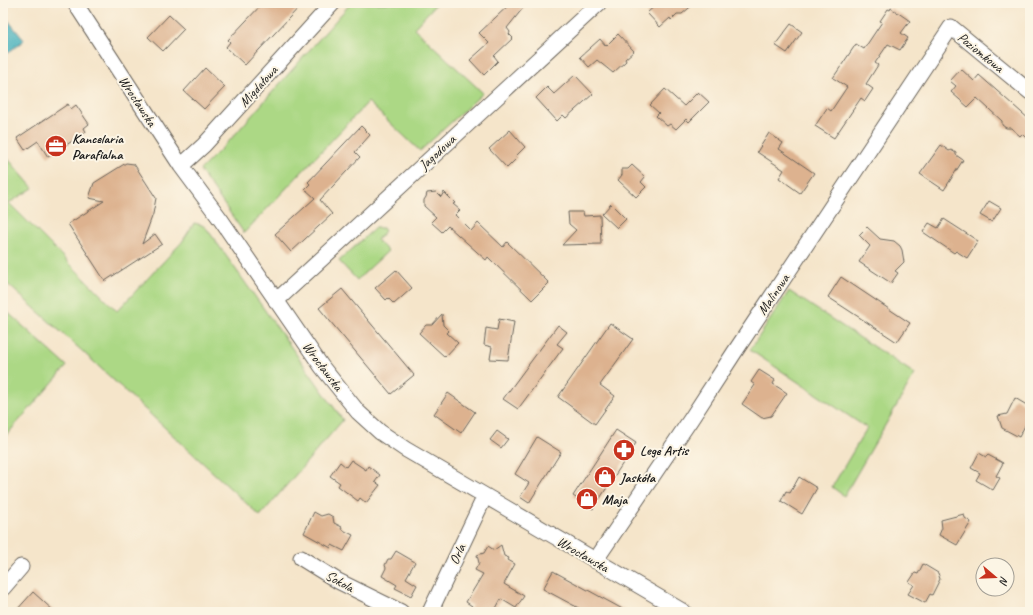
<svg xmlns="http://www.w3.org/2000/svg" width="1033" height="615" font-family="Caveat,sans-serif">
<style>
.green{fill:#acd885;stroke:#647a50}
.water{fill:#40afbc;stroke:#2e666c}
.building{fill:#ddb28f}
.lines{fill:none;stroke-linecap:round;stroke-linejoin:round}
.minor-casing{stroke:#686259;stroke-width:17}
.minor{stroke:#fff;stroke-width:15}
.labels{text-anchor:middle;stroke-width:4;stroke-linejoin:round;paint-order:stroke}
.street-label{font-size:14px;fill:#1c1c1c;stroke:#fcf5e5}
.poi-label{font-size:14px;font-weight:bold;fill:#1c1c1c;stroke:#fcf5e5;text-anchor:start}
</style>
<rect width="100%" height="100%" fill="#fcf5e5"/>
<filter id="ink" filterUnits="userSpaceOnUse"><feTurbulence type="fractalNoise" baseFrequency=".025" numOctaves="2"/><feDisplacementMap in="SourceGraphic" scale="8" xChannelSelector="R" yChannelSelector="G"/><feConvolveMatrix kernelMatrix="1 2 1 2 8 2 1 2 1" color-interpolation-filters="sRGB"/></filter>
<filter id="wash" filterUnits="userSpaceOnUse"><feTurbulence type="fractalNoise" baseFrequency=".012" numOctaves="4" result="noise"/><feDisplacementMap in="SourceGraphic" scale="16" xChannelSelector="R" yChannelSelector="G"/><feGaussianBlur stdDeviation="0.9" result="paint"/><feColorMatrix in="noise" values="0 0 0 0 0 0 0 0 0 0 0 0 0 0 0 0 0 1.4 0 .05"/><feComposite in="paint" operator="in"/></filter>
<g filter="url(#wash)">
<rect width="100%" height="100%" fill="#f5e5ca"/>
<path class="green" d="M351 3H437L414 28 483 93 420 151 368 102 244 233 200 170 231 139Z
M3 153 33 188 9 203 117 311 182 242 194 223 202 225 207 229 343 420 260 516 81 350 3 280Z
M375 228H383L385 231 377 240 388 251 357 280 339 261Z
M789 291 915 374 844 496 832 487 867 428 750 350Z
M3 308 67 366 3 439Z"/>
<path class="water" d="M3 14 24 40 3 57Z"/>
<g id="blocks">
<path class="building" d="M263 3H303L245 65 226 47 230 42 228 40Z
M511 3H527L507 28 510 32 509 34 513 38 494 56 498 61 484 75 470 60 489 43 479 33Z
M658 3H695L682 14H677L671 20 670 18 660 27 647 13Z
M891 8 910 21 901 33 908 38 900 50 888 44 875 63 878 65 866 84 873 89 865 101 861 98 834 138 815 126 827 108 831 111 847 87 833 78 856 44 864 49 882 22 880 21 888 9 890 10Z
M169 15 184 29 163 51 148 37Z
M791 24 802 32 787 53 775 45Z
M618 34 634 51 625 59 626 61 613 73 597 60 589 67 580 57 600 39 606 46Z
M205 68 225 87 204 109 184 91Z
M961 69 974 81 979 75 1030 120V142L1022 134 1020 136 1011 128H1006L1002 125V121L977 98 968 107 951 92 956 86 950 81Z
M575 75 593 94 566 118 563 115 557 121 536 98 547 87 554 94Z
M665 89 684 106 698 92 709 102 689 122 686 119 676 129 670 124 667 126 656 116 659 113 650 105Z
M68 104 71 109 76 105 89 124 84 128 86 132 48 157 38 141 25 150 17 138Z
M361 126 370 135 355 152 360 157 320 200 332 214 291 252 275 234 315 198 305 189 310 184 308 182Z
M510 130 525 147 516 156 517 158 507 168 489 149Z
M769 133 783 143 779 149 814 173 800 193 779 178 784 170 757 152Z
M941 145 949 151 951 150 956 153V155L963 160 944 190 920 174Z
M126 163 134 164 156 198 153 214 142 244 155 234 162 244 105 281 68 224 104 201 89 198 94 183Z
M632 165 645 177 641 182 646 187 636 197 618 180 622 175V169H628Z
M436 192 441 197 444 192 455 203 453 204 460 210 455 215 471 231 478 223 503 247 507 242 549 283 532 300 491 260 488 257 486 260 448 226 442 232 431 222 436 217 424 206V200L426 197 427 193Z
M989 201 1001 208 992 222 980 215Z
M611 204 626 219 617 228 602 214Z
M568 212H583L584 216 600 215 601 244 562 245 576 230 569 224Z
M944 219 978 241 967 258 956 251 954 253 923 232 929 223 938 228Z
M867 227 880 239 894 241 900 246 902 250 904 262 895 271 898 273 891 283 859 262 870 246 859 235Z
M396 270 412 288 394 304 388 298 386 300 375 288Z
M841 277 910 323 897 342 828 297Z
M342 289 414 375 391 394 319 308Z
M442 314 443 325 449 331 447 333 458 343 445 357 419 333 426 325H432Z
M499 319 514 322 508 360 490 359 492 347 484 345 486 328 497 330Z
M610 323 633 339 600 385 615 396 595 424 558 397Z
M558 325 567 332 557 344 563 348 518 409 503 399Z
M759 370 775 380 773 384 787 393 771 416 762 418 742 404 755 385 751 382Z
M448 393 475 412 461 433 434 414Z
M1015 398 1030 407V416L1019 437 1002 428 998 416 1007 414Z
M616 430 636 443 593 509 573 496Z
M497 431 508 439 501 448 490 440Z
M537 437 561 452 529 503 520 497 529 483 515 474Z
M979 453 986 457 988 455 1003 463 996 476 1000 478 993 490 976 480 980 473 971 468Z
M351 460 366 470 368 466 380 475 375 482 380 485 366 503 360 498 358 501 338 486 340 483 330 476 340 462 346 467Z
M799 477 817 488 802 514 781 501 786 491 790 493Z
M314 512 321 516 328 514 333 517 334 523 342 527 341 529 353 535 344 551 332 545 331 548 304 533Z
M964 514 965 518 971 522 957 545 939 535 942 528 941 520Z
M501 545 504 556 509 558 508 560 515 564 504 584 524 596 516 608 501 599 494 612H468L472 606 466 602 483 574 475 570 479 563 477 555 484 553 488 546 494 550Z
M396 551 415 562 406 578 417 585 411 596 395 588 397 585 382 576 386 568 385 565 388 559H391Z
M923 564 938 573 940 579 932 595 930 594 925 603 908 594 914 585 909 582 915 573 918 574Z
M553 571 628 612H586L543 589Z
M33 592 55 612H15Z"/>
</g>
</g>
<g filter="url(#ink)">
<use href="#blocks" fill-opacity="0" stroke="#686259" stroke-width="1"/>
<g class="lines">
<g class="minor-casing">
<path id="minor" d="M75 3 181 166 221 220 322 367 358 412 380 432 405 449 684 612
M181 166 204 145 333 3
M276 301 599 3
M301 558 338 581 401 612
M595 561 691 419 734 353 951 27 1030 92
M3 588 21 567
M430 612 485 496"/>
</g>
<use href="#minor" class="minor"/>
</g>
</g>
<defs>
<g id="office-disc" transform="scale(1.15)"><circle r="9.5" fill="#c8321e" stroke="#fcf5e5"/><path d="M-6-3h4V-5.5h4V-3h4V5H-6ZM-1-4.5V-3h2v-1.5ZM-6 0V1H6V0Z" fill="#fff"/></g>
<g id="pharmacy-disc" transform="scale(1.15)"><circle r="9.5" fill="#c8321e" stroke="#fcf5e5"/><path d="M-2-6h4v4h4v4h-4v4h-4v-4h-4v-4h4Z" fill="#fff"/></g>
<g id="shop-disc" transform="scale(1.15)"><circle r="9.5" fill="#c8321e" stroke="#fcf5e5"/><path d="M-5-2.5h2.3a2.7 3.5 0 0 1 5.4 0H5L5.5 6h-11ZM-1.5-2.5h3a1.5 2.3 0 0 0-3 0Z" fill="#fff"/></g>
</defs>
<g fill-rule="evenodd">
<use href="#office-disc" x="56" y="146"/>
<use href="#pharmacy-disc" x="624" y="450"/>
<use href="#shop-disc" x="605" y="477"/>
<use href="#shop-disc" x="587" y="499"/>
</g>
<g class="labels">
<g class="street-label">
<text transform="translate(981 52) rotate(39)" y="5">Poziomkowa</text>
<text transform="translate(258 86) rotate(-48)" y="5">Migdałowa</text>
<text transform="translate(138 101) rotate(57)" y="5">Wrocławska</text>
<text transform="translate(437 152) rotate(-43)" y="5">Jagodowa</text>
<text transform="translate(773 294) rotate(-56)" y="5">Malinowa</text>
<text transform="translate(323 366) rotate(53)" y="5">Wrocławska</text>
<text transform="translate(457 554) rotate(-65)" y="5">Orla</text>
<text transform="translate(583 554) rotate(30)" y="5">Wrocławska</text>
<text transform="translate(340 581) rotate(29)" y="5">Sokola</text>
</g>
<g class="poi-label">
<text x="72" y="143">Kancelaria<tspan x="72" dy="16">Parafialna</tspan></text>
<text x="640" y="455">Lege Artis</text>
<text x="620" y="482">Jaskóła</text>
<text x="602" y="504">Maja</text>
</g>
</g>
<rect width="1033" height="615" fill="none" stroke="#fcf5e5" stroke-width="16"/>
<g transform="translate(995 577) rotate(109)"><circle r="19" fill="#fcf5e5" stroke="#a29e95"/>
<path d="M0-3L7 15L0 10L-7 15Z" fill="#c8321e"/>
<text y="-6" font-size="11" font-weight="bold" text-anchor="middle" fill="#1c1c1c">N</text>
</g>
</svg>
